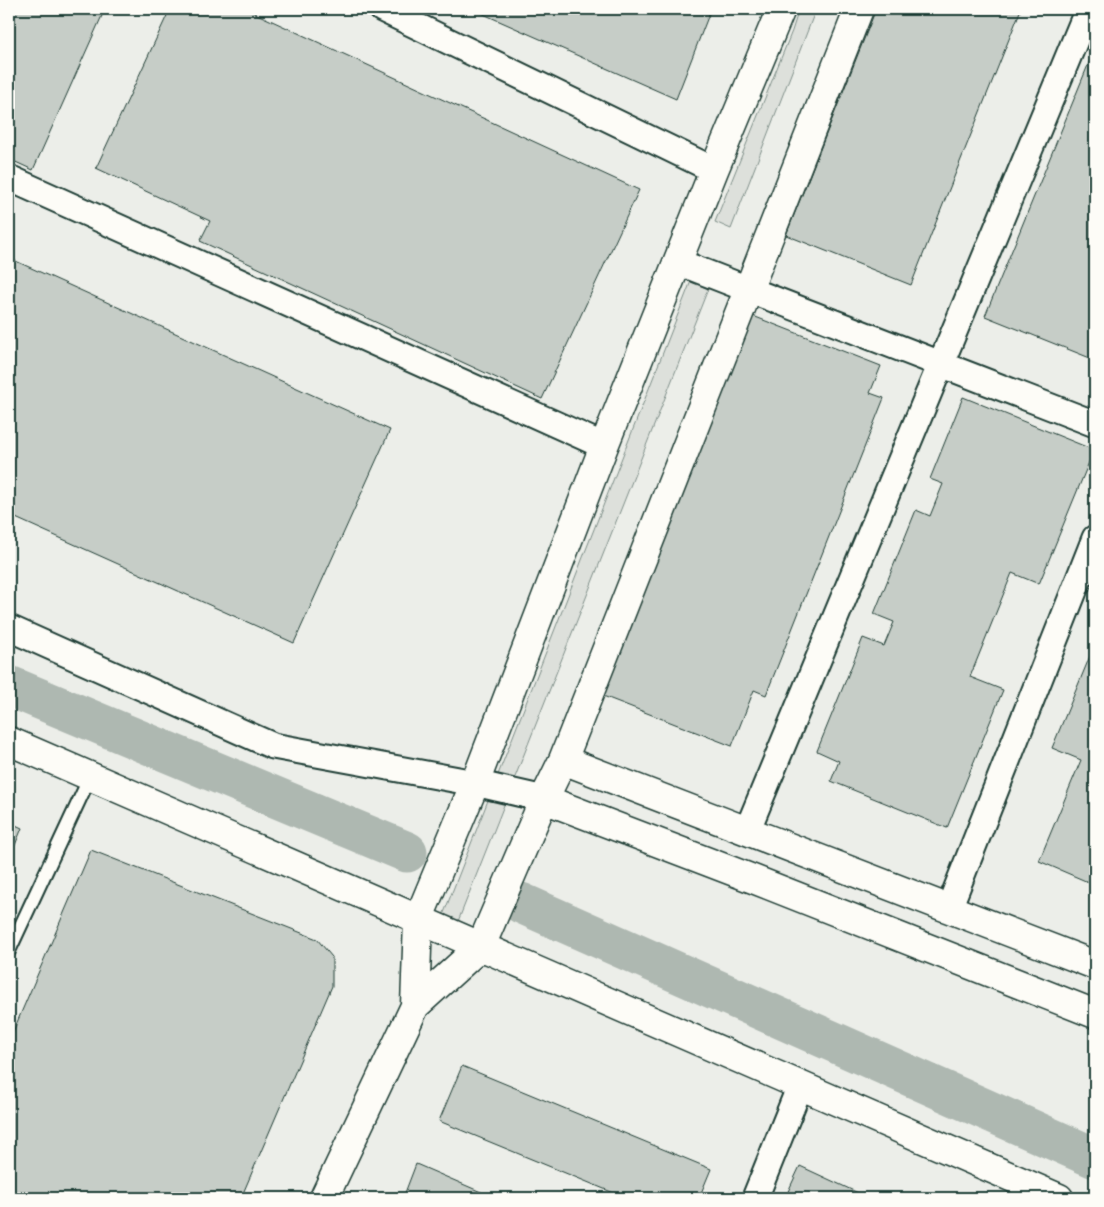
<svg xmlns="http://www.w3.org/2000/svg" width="1104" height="1207" font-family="Caveat,sans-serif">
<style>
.built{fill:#eceee9}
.green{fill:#dde0db;stroke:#7e8e88}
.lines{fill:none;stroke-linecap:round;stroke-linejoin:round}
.river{stroke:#aeb8b1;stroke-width:41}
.building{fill:#c6cdc7;stroke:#1f3d34}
.lane-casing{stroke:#1f3d34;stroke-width:16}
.street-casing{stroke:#1f3d34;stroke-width:29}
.secondary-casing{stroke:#1f3d34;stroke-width:31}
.lane{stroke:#fdfcf7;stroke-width:12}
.street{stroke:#fdfcf7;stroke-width:25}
.secondary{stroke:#fdfcf7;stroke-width:28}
</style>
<rect width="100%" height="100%" fill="#fdfcf7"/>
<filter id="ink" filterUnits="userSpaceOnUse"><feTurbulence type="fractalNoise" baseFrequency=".02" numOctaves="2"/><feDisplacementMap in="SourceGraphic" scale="10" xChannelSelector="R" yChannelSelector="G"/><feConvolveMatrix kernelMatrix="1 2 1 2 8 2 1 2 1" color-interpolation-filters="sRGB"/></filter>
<g filter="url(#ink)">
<path class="built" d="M9 9H1095V1198H9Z"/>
<path class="green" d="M799 9H816L731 229 715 222 792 31Z
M691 281 708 289 457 924 442 918Z"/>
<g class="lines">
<path class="river" d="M9 686 407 852
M521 903 1095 1158"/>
</g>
<path class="building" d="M9 9H105L33 170 9 159Z
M170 9H246L639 190 542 399 200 241 210 221 96 168Z
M472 9H711L676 99Z
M876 9H1021L911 285 786 235Z
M1095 48V360L985 316Z
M9 258 390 430 294 643 9 515Z
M753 316 881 366 870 393 884 398 766 695 754 690 732 746 603 696Z
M963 397 1094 450 1039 584 1012 573 970 677 1003 690 947 828 831 781 839 761 817 751 863 638 884 646 894 622 874 614 916 510 930 516 943 484 930 479Z
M1095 644V885L1039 861 1081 760 1052 748Z
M9 822 22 828 9 860Z
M91 850 317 939 332 957V986L241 1198H9V1041Z
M462 1066 711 1169 699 1198H626L439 1121Z
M416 1164 495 1198H403Z
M800 1166 869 1198H785Z"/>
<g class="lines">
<g class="lane-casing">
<path id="lane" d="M9 951 90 777"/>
</g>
<g class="street-casing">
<path id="street" d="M382 9 714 170
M9 178 604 446
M678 262 1095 424
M9 628 273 746 475 783 544 799
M747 831 1088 9
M949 908 1095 538
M755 1198 800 1086"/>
</g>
<g class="secondary-casing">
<path id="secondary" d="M9 741 1059 1198
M563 760 1095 965
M544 799 753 879 1095 1014
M415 1006 481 946 544 799 563 760 859 9
M324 1198 415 1006 418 920 475 783 604 446 714 170 781 9"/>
</g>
<use href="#lane" class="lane"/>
<use href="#street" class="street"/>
<use href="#secondary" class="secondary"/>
</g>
</g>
<rect width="1104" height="1207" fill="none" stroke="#fdfcf7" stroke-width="30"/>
<rect x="15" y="15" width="1074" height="1177" fill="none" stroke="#1f3d34" stroke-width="2" filter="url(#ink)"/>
</svg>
